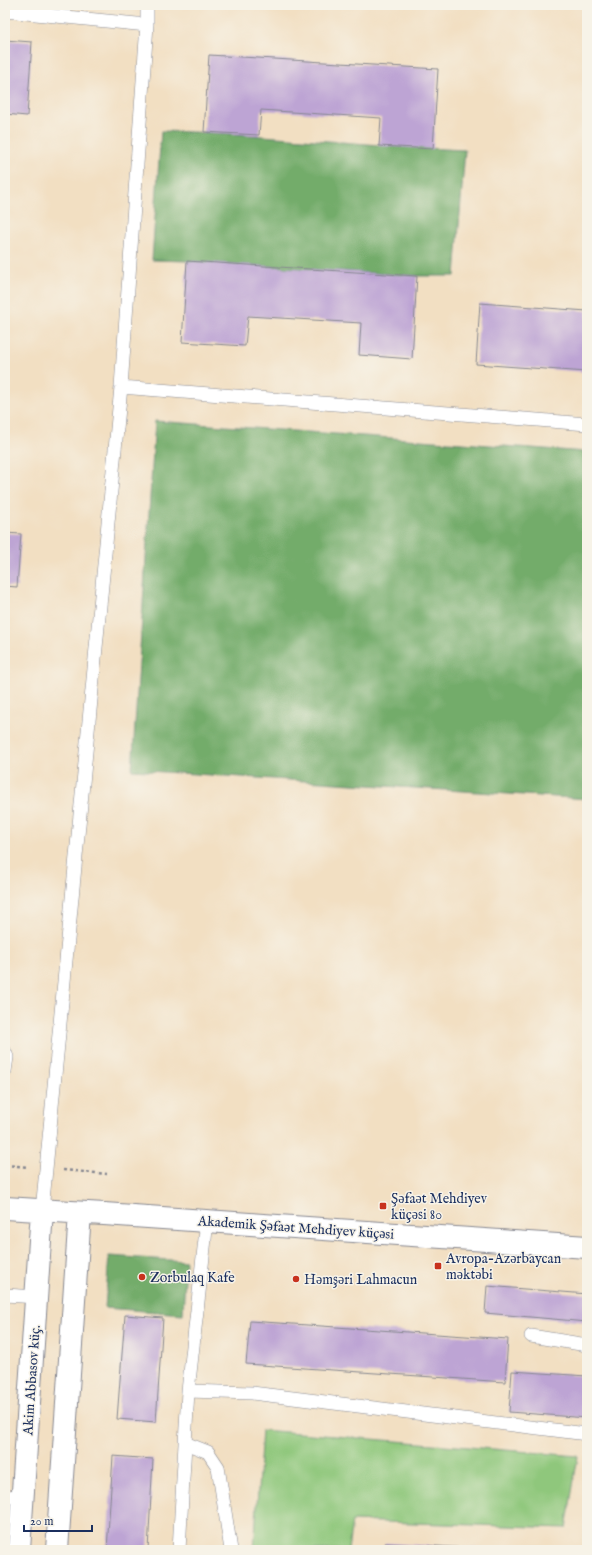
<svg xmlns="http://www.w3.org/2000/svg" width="592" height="1555" font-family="'IM FELL English',serif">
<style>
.green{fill:#8fc77b;stroke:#557b6c}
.forest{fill:#73ac6b;stroke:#476e64}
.building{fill:#bda4d4}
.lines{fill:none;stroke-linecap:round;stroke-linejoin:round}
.lane-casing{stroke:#868790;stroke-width:14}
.secondary-casing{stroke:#868790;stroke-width:24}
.path{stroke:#868790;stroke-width:2.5;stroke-dasharray:3 3;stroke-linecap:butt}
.lane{stroke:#fff;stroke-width:13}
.secondary{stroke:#fff;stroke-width:22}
.poi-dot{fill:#c8321e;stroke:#f7f3e8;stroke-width:1.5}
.labels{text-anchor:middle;stroke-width:3;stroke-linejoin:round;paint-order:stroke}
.poi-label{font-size:14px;fill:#1b2f5e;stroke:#f7f3e8;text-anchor:start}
.street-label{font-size:14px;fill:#1b2f5e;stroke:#f7f3e8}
</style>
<rect width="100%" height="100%" fill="#f7f3e8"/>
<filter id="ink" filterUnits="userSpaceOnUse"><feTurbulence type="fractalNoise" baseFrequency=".025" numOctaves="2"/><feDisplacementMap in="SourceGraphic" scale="8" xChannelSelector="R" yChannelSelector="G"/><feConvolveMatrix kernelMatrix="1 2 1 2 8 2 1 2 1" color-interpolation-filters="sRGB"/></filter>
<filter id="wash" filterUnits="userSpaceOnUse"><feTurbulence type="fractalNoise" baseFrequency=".012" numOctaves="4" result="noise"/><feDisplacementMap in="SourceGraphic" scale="16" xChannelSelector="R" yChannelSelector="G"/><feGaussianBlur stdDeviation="0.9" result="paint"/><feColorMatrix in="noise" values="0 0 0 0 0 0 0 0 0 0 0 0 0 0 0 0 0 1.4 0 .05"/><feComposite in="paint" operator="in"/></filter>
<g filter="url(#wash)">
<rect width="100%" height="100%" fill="#f2dfc2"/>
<path class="green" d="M262 1430 578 1456 566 1528 352 1521 348 1550H254Z"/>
<path class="forest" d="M161 131C262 133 363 146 465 150L455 276H417L187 261 152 260Z
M155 421 587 452V799L132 770Z
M109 1256 186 1261 183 1314 105 1308Z"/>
<g id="blocks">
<path class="building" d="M5 40 32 42 27 116 5 114Z
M209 55 438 69 433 149 379 146 381 118 261 110 259 135 204 132Z
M187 261 417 276 412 359 359 355 361 323 248 316 245 346 182 342Z
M480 303 587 311V372L476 364Z
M5 533 21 534 17 587 5 586Z
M5 668 8 669 6 690H5Z
M487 1286 587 1294V1322L485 1313Z
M125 1315 163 1318 156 1422 117 1419Z
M250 1321 508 1339 505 1382 246 1364Z
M512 1371 587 1376V1418L509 1412Z
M113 1456 153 1459 148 1550H107Z
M385 1543 486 1549V1550H385Z"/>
</g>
</g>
<g filter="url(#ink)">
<use href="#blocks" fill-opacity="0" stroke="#868790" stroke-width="1"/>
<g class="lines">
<g class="lane-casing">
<path id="lane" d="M5 11 147 25
M121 387 587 424
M5 1052 7 1057 5 1071
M42 1211 121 387 147 25V5
M207 1221 188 1391 252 1393 587 1434
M5 1295 37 1297
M531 1336 587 1345
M185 1443 208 1452 218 1467 231 1550
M5 1497 23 1496
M179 1550 188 1391"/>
</g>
<g class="secondary-casing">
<path id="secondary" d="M5 1208 104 1214 587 1247
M19 1550 42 1211
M57 1550 80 1213"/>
</g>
<path class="path" d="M5 1165 28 1167
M63 1170 107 1174"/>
<use href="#lane" class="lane"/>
<use href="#secondary" class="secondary"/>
</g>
</g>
<g class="poi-dot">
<rect x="379" y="1202" width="8" height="8" rx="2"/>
<rect x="434" y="1262" width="8" height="8" rx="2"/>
<circle cx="142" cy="1277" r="4"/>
<circle cx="296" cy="1279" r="4"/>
</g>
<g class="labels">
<g class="poi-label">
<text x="391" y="1203">Şəfaət Mehdiyev<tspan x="391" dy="16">küçəsi 80</tspan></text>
<text x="446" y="1263">Avropa-Azərbaycan<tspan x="446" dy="16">məktəbi</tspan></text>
<text x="150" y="1282">Zorbulaq Kafe</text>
<text x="304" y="1284">Həmşəri Lahmacun</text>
</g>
<g class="street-label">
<text transform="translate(296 1227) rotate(4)" y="5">Akademik Şəfaət Mehdiyev küçəsi</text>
<text transform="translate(31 1380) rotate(-86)" y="5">Akim Abbasov küç.</text>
</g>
</g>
<rect width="592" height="1555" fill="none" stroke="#f7f3e8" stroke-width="20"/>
<path d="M24 1525v6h68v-6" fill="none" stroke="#1b2f5e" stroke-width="2"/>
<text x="30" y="1525" font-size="12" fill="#1b2f5e" stroke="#f7f3e8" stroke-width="3" paint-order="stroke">20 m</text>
</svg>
